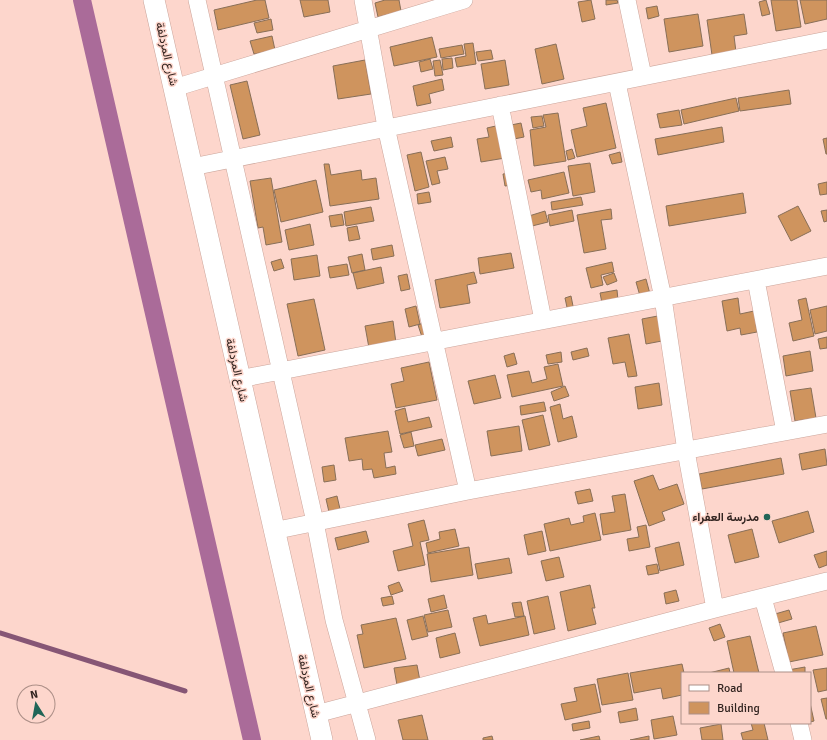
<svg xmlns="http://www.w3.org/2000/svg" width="827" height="740" font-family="Signika,Vazirmatn,sans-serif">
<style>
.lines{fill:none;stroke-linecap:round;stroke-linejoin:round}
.stream{stroke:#865675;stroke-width:5}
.canal{stroke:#aa6b99;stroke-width:18}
.building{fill:#cf945e;stroke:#886f58}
.minor-casing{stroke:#cba59b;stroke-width:18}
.tertiary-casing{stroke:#cba59b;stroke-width:22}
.minor{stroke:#fff;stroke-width:17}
.tertiary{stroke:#fff;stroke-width:21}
.poi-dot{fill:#216557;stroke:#fdd6cc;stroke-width:1.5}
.labels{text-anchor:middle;stroke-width:3;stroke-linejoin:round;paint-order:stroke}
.street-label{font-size:12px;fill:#322420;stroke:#fdd6cc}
.poi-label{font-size:12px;font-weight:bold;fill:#322420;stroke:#fdd6cc;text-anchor:end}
</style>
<rect width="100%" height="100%" fill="#fdd6cc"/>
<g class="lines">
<path class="stream" d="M0 633 185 691"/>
<path class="canal" d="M82 0 252 740"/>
</g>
<path class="building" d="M257 0H265L269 18 218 30 214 10Z
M300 0H328L330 12 304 17Z
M385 0H399L401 11 378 17 375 3Z
M591 0 595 19 582 22 578 2Z
M606 0H617L618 3 606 5Z
M766 0 770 14 762 16 759 2Z
M771 0H797L801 27 776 31Z
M800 0H827V19L805 24Z
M657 6 659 16 648 19 646 8Z
M698 14 703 46 669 52 664 19Z
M744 14 747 34 734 36 736 52 712 55 707 20Z
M271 19 273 30 257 33 254 23Z
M272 36 275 50 254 54 250 41Z
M432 37 437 57 394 66 390 47Z
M473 43 476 64 457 67 455 58 466 56 464 44Z
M556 44 564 79 542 84 535 49Z
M462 45 464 54 441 58 439 49Z
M491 50 493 59 478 61 476 52Z
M452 58 453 68 443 70 442 59Z
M430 59 433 69 421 72 419 62Z
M365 60 371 94 338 99 333 66Z
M440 60 443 75 435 76 433 61Z
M505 60 509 85 485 89 481 64Z
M442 79 444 90 429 94 431 103 417 106 413 86Z
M247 81 260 135 243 139 230 85Z
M789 90 791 104 740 111 738 98Z
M736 98 739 111 684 124 681 110Z
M606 103 616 148 577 157 571 130 587 126 583 108Z
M679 110 682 125 660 128 657 114Z
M558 113 566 161 534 166 530 130 546 127 543 115Z
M542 116 544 126 533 128 531 117Z
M521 123 524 137 514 139 511 125Z
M500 125 505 158 481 162 477 139 489 137 487 128Z
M722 127 724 142 658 155 655 139Z
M451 137 453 147 434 151 431 141Z
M827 138V154H826L823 139Z
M572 149 575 158 568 160 566 151Z
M421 152 429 187 415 191 407 155Z
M620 152 622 162 612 164 609 155Z
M445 157 448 169 437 171 440 183 432 185 426 161Z
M590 163 595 192 573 196 568 166Z
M324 164H329L331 175 361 170 362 180 376 178 379 199 330 206Z
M564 172 569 193 542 199 541 190 531 192 528 180Z
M511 173 513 185 505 186 503 174Z
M271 178 282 242 266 245 263 227 258 228 250 181Z
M316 180 323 212 281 222 274 190Z
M827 182V194L820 195 818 184Z
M429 192 431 202 418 204 417 194Z
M743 193 746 213 669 226 666 206Z
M581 197 583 205 552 210 551 202Z
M798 206 811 231 791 241 778 216Z
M371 207 374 221 346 226 344 212Z
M611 209 612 219 601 220 606 249 584 253 577 215Z
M572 210 574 221 550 226 548 215Z
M827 210V221L824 222 821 211Z
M545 211 548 222 532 226 529 216Z
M342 214 344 225 331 227 329 216Z
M310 224 314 245 289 250 285 230Z
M357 226 360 239 349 241 347 228Z
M392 245 394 256 373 260 371 249Z
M511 253 514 268 480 274 478 258Z
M362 254 365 270 352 273 348 257Z
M317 255 320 276 294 280 291 259Z
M281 259 284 268 274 271 271 262Z
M612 262 614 272 601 275 603 285 591 288 586 268Z
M347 264 349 275 330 278 328 267Z
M381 267 384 283 357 289 353 273Z
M474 272 477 283 467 285 470 303 440 308 435 280Z
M614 273 617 281 607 285 603 277Z
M407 274 410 289 401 291 398 276Z
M646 279 650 294 640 296 636 282Z
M617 290 618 300 602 303 600 293Z
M571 296 574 311 568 312 565 298Z
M738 298 740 314 754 311 757 332 741 335 740 328 727 331 722 301Z
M806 298 814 336 793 341 789 323 802 320 798 300Z
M314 299 325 350 298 356 287 304Z
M416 306 420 324 409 327 405 309Z
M827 306V331L815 334 810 310Z
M663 315 667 340 646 344 642 319Z
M393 321 396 343 369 348 365 326Z
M426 322 430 334 422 337 418 325Z
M629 334 637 376 628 377 625 362 613 364 608 338Z
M827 337V348L820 349 818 339Z
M587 348 589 356 573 360 571 352Z
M810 351 813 371 786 376 783 356Z
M561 352 562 362 548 364 546 355Z
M514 353 517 364 507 367 504 356Z
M429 362 437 400 396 408 391 384 404 381 401 368Z
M558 364 563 386 512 397 507 375 529 371 532 383 547 379 544 367Z
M495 375 501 398 474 404 468 381Z
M659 383 662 405 638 409 635 387Z
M565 386 569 396 554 401 551 392Z
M811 388 816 418 795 421 790 391Z
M544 402 546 411 521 415 520 406Z
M560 404 563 419 572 416 577 437 558 442 550 407Z
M405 408 408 422 429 417 432 427 400 434 395 411Z
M543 415 550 445 529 450 522 420Z
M519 426 522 451 491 456 487 431Z
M388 431 392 452 384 453 386 468 395 466 396 474 374 478 372 469 363 470 362 459 349 461 345 438Z
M411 432 414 446 404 448 400 435Z
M442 439 445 450 418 456 415 445Z
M825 449 827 465 802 470 799 454Z
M781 458 784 474 702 489 699 474Z
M334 465 336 480 324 482 322 467Z
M653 475 659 490 677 484 684 504 662 512 665 520 649 526 634 481Z
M590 489 593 501 578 504 575 492Z
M625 494 631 530 603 535 600 514 615 512 612 496Z
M337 496 340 509 329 512 326 499Z
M808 511 814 532 779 543 772 521Z
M595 513 601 540 550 551 544 524 569 518 571 525 584 522 583 516Z
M424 520 429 540 420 542 425 565 398 571 393 551 413 546 408 524Z
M646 525 650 547 629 551 627 539 639 537 637 527Z
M455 529 459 546 428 553 426 543 440 539 439 532Z
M752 529 759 557 735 563 728 535Z
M366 531 369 542 338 550 335 538Z
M542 531 546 551 528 555 524 535Z
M679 542 684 565 660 571 655 548Z
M469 547 473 575 431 582 427 554Z
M827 551V565L819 568 814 555Z
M559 557 564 577 546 581 541 561Z
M509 558 512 573 478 579 475 564Z
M657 564 659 573 648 575 646 566Z
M399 582 403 591 391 595 388 586Z
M590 585 595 608H592L596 624 568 631 560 592Z
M676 590 679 601 666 604 664 593Z
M444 595 447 608 431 612 428 599Z
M392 596 394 604 383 606 381 598Z
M548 596 555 629 534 634 527 601Z
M521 602 524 616 515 617 512 603Z
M448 610 452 627 428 632 424 615Z
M789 610 792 619 778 623 775 614Z
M486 615 488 624 525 616 529 635 480 646 473 618Z
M423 616 428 636 412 640 407 620Z
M396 618 406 659 364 668 357 635 363 634 361 625Z
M720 624 725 637 714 641 709 628Z
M816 626 823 655 789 662 783 633Z
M455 633 460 653 440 658 436 638Z
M750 636 759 673H734L727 641Z
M682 664 684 673H682V695L663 699 661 688 634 693 630 673Z
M417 665 420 681 397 685 394 668Z
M805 667V673H788V670Z
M729 668 730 673H709Z
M827 668V690L818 692 813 670Z
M628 673 633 700 602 705 597 679Z
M595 684 601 712 565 720 561 704 577 701 574 688Z
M827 698V719H826L821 699Z
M810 703 814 721 810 722Z
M636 708 638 720 620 723 618 712Z
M422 715 428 740H403L398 720Z
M673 716 677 735 654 739 651 720Z
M589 721 590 728 573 731 572 724Z
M751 723H764L768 740H743L741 733 753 730Z
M721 724 723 740H702L700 728Z
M492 736 493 740H483V738Z
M599 736 600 740H580Z
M649 736V740H630Z"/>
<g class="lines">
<g class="minor-casing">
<path id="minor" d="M197 0 315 522 334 620 367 740
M363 0 386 127 468 491
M627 0 643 76
M617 83 663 298 686 451 715 609
M174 88 464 0
M500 105 543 320
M192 167C403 123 615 82 827 40
M756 280 785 432
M239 379 827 266
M273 531 468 491 827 424
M763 598 784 673
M316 714 715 609 827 581
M799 723 803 740"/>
</g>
<g class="tertiary-casing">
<path id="tertiary" d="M154 0 322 740"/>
</g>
<use href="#minor" class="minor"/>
<use href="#tertiary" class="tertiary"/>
</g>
<circle class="poi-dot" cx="767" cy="517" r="4"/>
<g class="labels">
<g class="street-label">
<text transform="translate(167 54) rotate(77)" y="4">شارع المزدلفة</text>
<text transform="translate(237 370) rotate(77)" y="4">شارع المزدلفة</text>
<text transform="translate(309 686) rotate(77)" y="4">شارع المزدلفة</text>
</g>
<g class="poi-label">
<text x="759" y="521">مدرسة العفراء</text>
</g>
</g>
<rect x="681" y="672" width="130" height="52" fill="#fdd6cc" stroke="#ac8f87"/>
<rect x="689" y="685" width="20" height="6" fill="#ffffff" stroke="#ac8f87"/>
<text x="717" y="692" font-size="12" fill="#322420">Road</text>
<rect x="689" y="702" width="20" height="12" fill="#cf945e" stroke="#ac8f87"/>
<text x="717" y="712" font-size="12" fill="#322420">Building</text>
<g transform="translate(36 704) rotate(349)"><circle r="19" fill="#fdd6cc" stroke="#ac8f87"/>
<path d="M0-3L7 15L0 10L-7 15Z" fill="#216557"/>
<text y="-6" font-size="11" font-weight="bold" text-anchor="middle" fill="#322420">N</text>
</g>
</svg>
